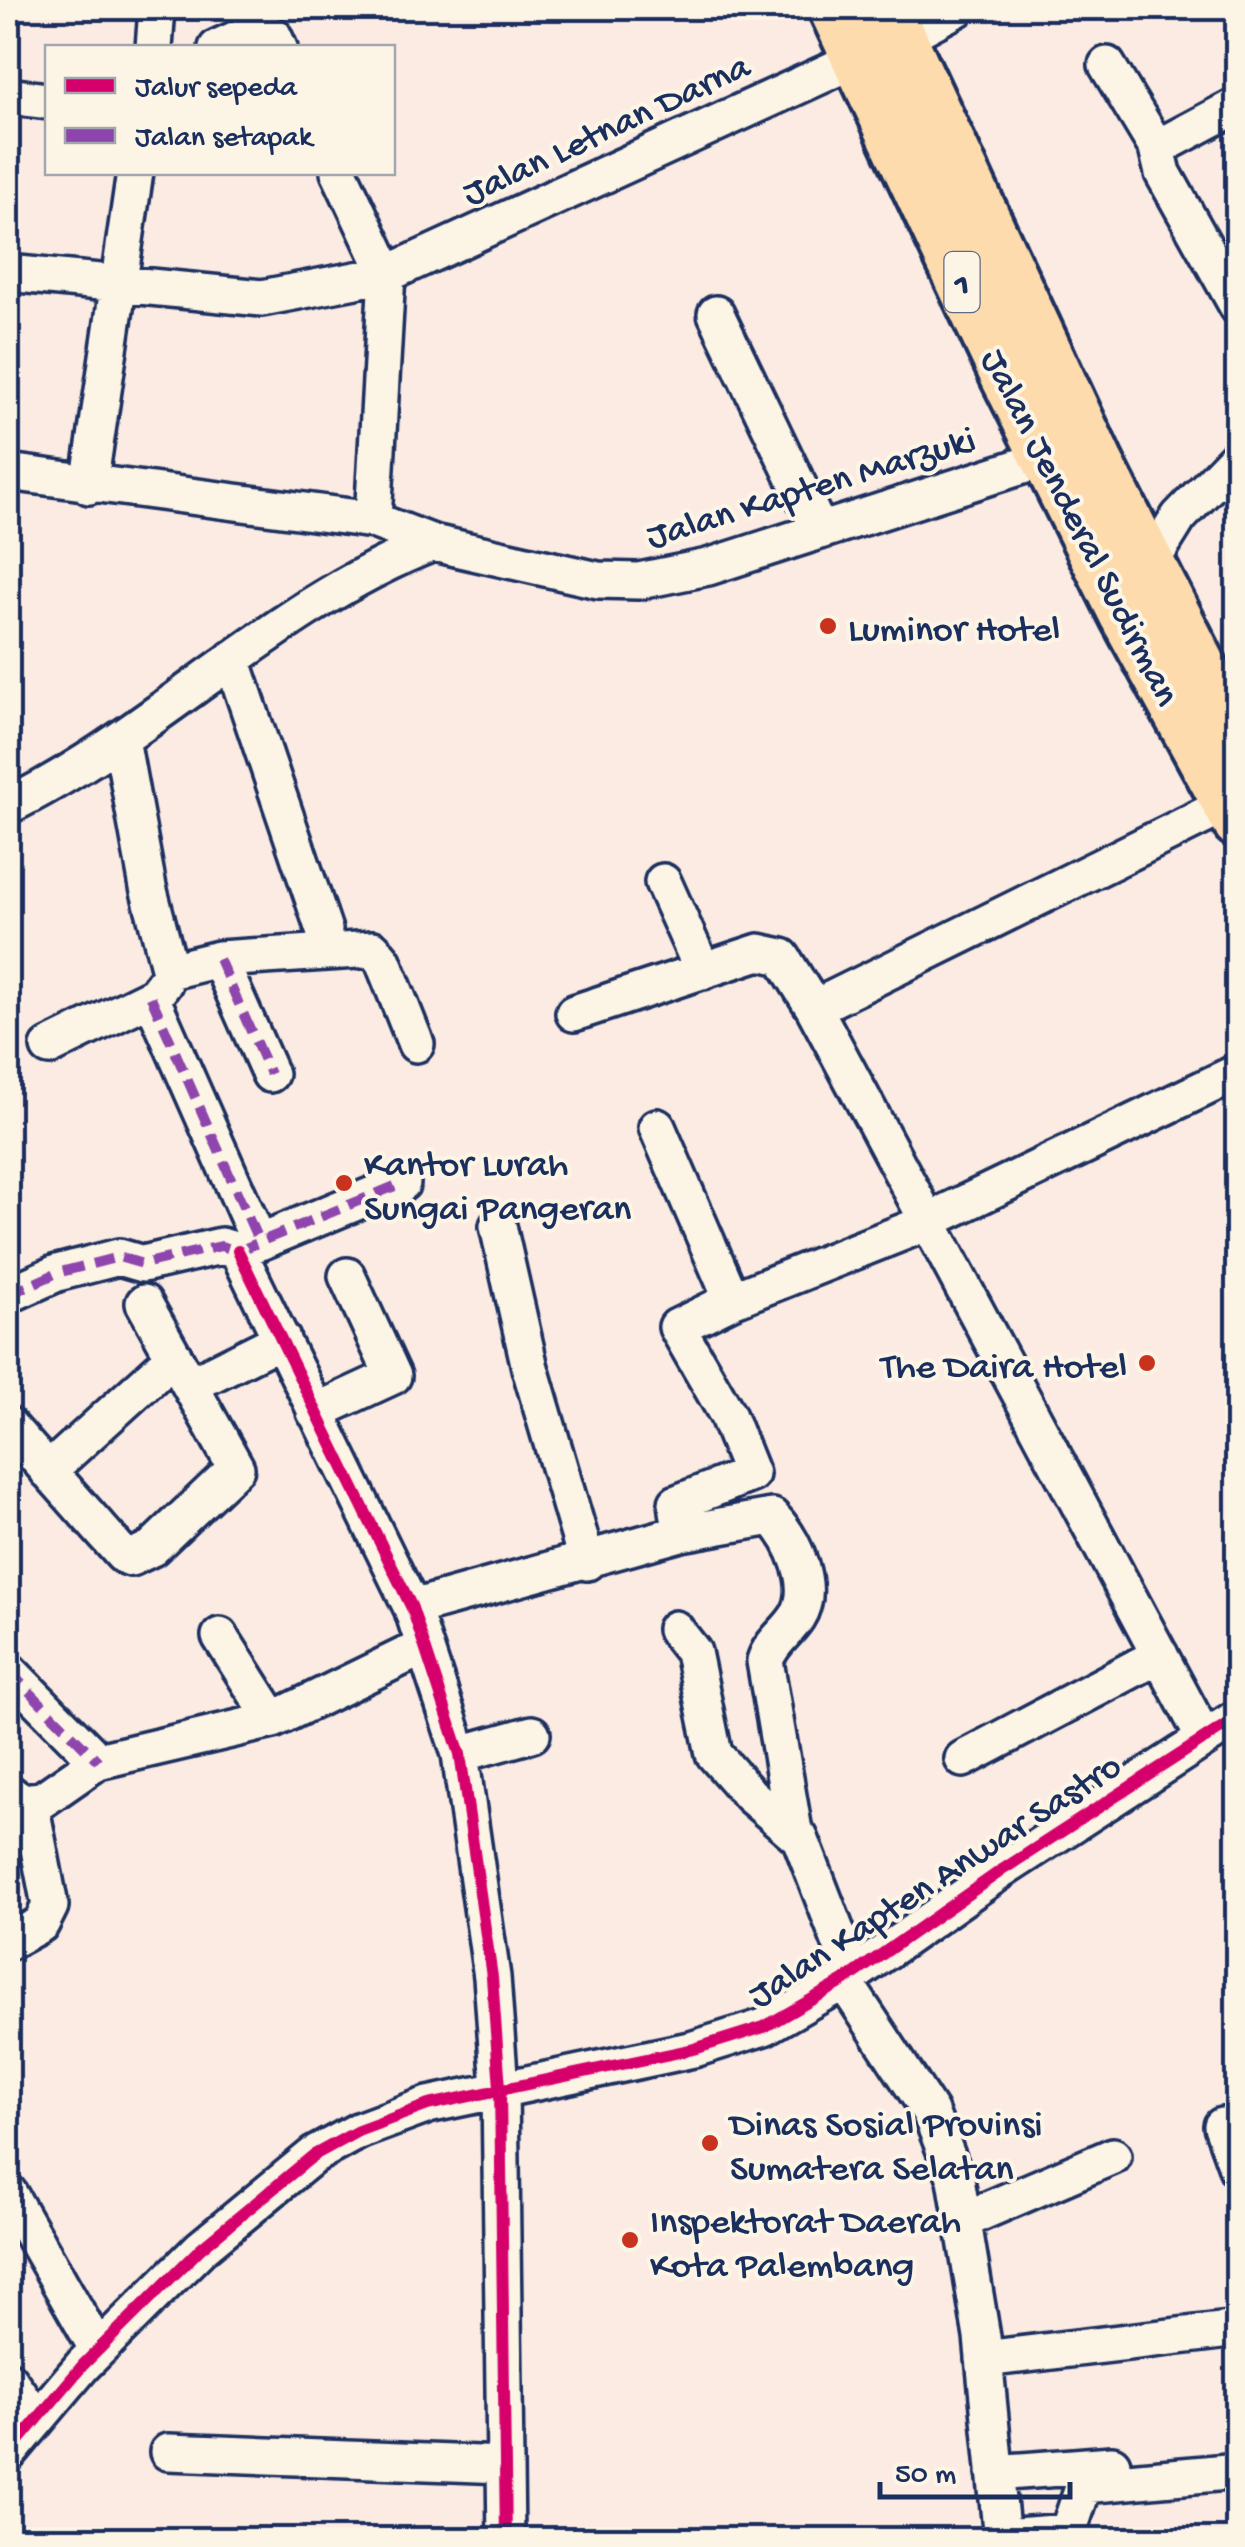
<svg xmlns="http://www.w3.org/2000/svg" width="1245" height="2547" font-family="'Gochi Hand',sans-serif">
<style>
.lines{fill:none;stroke-linecap:round;stroke-linejoin:round}
.minor-casing{stroke:#1b2f5e;stroke-width:42}
.highway-casing{stroke:#1b2f5e;stroke-width:58}
.minor{stroke:#fcf5e5;stroke-width:35}
.highway{stroke:#fedbac;stroke-width:50}
.quiet{stroke:#8e44ad;stroke-width:10;stroke-dasharray:20 10;stroke-linecap:butt}
.cycleway-casing{stroke:#fcf5e5;stroke-width:19}
.cycleway{stroke:#d6006c;stroke-width:12}
.poi-dot{fill:#c8321e;stroke:#fcf5e5;stroke-width:4}
.labels{text-anchor:middle;stroke-width:8;stroke-linejoin:round;paint-order:stroke}
.shield{fill:#fcf5e5;stroke:#5e6a86;stroke-width:2.5}
.shield-label{font-size:35px;font-weight:bold;fill:#1b2f5e}
.street-label{font-size:38px;fill:#1b2f5e;stroke:#fcf5e5}
.poi-label{font-size:38px;fill:#1b2f5e;stroke:#fcf5e5;text-anchor:start}
</style>
<rect width="100%" height="100%" fill="#fbebe3"/>
<filter id="ink" filterUnits="userSpaceOnUse"><feTurbulence type="fractalNoise" baseFrequency=".01" numOctaves="2"/><feDisplacementMap in="SourceGraphic" scale="20" xChannelSelector="R" yChannelSelector="G"/><feConvolveMatrix kernelMatrix="1 2 1 2 8 2 1 2 1" color-interpolation-filters="sRGB"/></filter>
<g filter="url(#ink)">
<g class="lines">
<g class="minor-casing">
<path id="minor" d="M902 38 958 8
M154 48 157 8
M217 48 259 29 273 35 279 48
M1107 65 1157 148
M8 96 48 101
M1238 105 1157 148 1163 173 1238 307
M339 172 387 274 373 520
M8 273 262 298 387 274 859 58
M716 314 820 531
M8 472 373 520 433 543 598 580 639 581 708 567 1047 458
M89 486 135 172
M1141 578 1179 517 1238 456
M232 659 324 930
M121 739 148 887 170 971 219 959 373 949 383 961 416 1044
M8 806C157 733 276 604 433 543
M663 882 703 971
M219 959 270 1074
M151 997 259 1242
M814 1008 1228 804
M574 1013 759 952 782 957 814 1008 1204 1738
M49 1047 155 995 164 983
M657 1127 732 1300 911 1229 1238 1072
M498 1226 530 1368 587 1562
M238 1251 412 1608 460 1754 492 1977 500 2088 506 2540
M8 1295 57 1273 119 1257 143 1264 221 1246 238 1251 402 1183
M190 1385 282 1339
M315 1412 393 1376 347 1276
M8 1425 123 1555 131 1558 152 1548 236 1468 144 1303
M48 1471 174 1357
M681 1533 677 1503 751 1474 727 1414 677 1327 732 1300
M412 1608 681 1533 772 1517C794 1540 816 1587 797 1617 787 1633 771 1642 765 1661L794 1831
M675 1629 693 1652 714 1754 750 1795 800 1838 853 1975
M220 1636 273 1720
M8 1670 98 1761
M460 1754 532 1734
M963 1759 1160 1655
M8 1792 21 1802 42 1800 98 1761 273 1720 423 1647
M8 1942 41 1924 50 1906 30 1802
M844 1981 930 2112 956 2179 982 2337 1002 2540
M1222 2126 1238 2170
M8 2192 98 2350
M966 2219 1113 2156
M984 2359 1238 2329
M8 2379 35 2417
M168 2452 505 2465
M8 2454 83 2365 201 2248 314 2155 358 2131 428 2105 694 2049 764 2027 844 1981 1002 1870 1238 1717
M995 2473 1112 2464
M1002 2537 1068 2532 1084 2485 1238 2471"/>
</g>
<g class="highway-casing">
<path id="highway" d="M834 8 1005 374 1125 615 1238 822
M887 8 1097 461 1238 739"/>
</g>
<use href="#minor" class="minor"/>
<use href="#highway" class="highway"/>
<path class="quiet" d="M219 959 270 1074
M151 997 259 1242
M8 1295 57 1273 119 1257 143 1264 221 1246 238 1251 402 1183
M8 1670 98 1761"/>
<g class="cycleway-casing">
<path id="cycleway" d="M238 1251 412 1608 460 1754 492 1977 500 2088 506 2540
M8 2454 83 2365 201 2248 314 2155 358 2131 428 2105 694 2049 764 2027 844 1981 1002 1870 1238 1717"/>
</g>
<use href="#cycleway" class="cycleway"/>
</g>
</g>
<g class="poi-dot">
<circle cx="828" cy="626" r="10"/>
<circle cx="344" cy="1183" r="10"/>
<circle cx="1147" cy="1363" r="10"/>
<circle cx="710" cy="2143" r="10"/>
<circle cx="630" cy="2240" r="10"/>
</g>
<g class="labels">
<rect class="shield" x="944.5" y="252" width="35" height="60" rx="8"/>
<g class="shield-label">
<text x="962" y="294">1</text>
</g>
<g class="street-label">
<text transform="translate(605 127) rotate(-25)" y="13">Jalan Letnan Darna</text>
<text transform="translate(810 485) rotate(-17)" y="13">Jalan Kapten Marzuki</text>
<text transform="translate(1083 526) rotate(63)" y="13">Jalan Jenderal Sudirman</text>
<text transform="translate(933 1878) rotate(-33)" y="13">Jalan Kapten Anwar Sastro</text>
</g>
<g class="poi-label">
<text x="848" y="639">Luminor Hotel</text>
<text x="364" y="1174">Kantor Lurah<tspan x="364" dy="44">Sungai Pangeran</tspan></text>
<text x="1127" y="1376" text-anchor="end">The Daira Hotel</text>
<text x="730" y="2134">Dinas Sosial Provinsi<tspan x="730" dy="44">Sumatera Selatan</tspan></text>
<text x="650" y="2231">Inspektorat Daerah<tspan x="650" dy="44">Kota Palembang</tspan></text>
</g>
</g>
<rect width="1245" height="2547" fill="none" stroke="#fcf5e5" stroke-width="40"/>
<rect x="20" y="20" width="1205" height="2507" fill="none" stroke="#1b2f5e" stroke-width="4" filter="url(#ink)"/>
<rect x="45" y="45" width="350" height="130" fill="#fcf5e5" stroke="#a2a6af" stroke-width="2.5"/>
<rect x="65" y="78" width="50" height="15" fill="#d6006c" stroke="#a2a6af" stroke-width="2.5"/>
<text x="135" y="95" font-size="30" fill="#1b2f5e">Jalur sepeda</text>
<rect x="65" y="128" width="50" height="15" fill="#8e44ad" stroke="#a2a6af" stroke-width="2.5"/>
<text x="135" y="145" font-size="30" fill="#1b2f5e">Jalan setapak</text>
<path d="M880 2482v15h190v-15" fill="none" stroke="#1b2f5e" stroke-width="5"/>
<text x="895" y="2482" font-size="30" fill="#1b2f5e" stroke="#fcf5e5" stroke-width="8" paint-order="stroke">50 m</text>
</svg>
